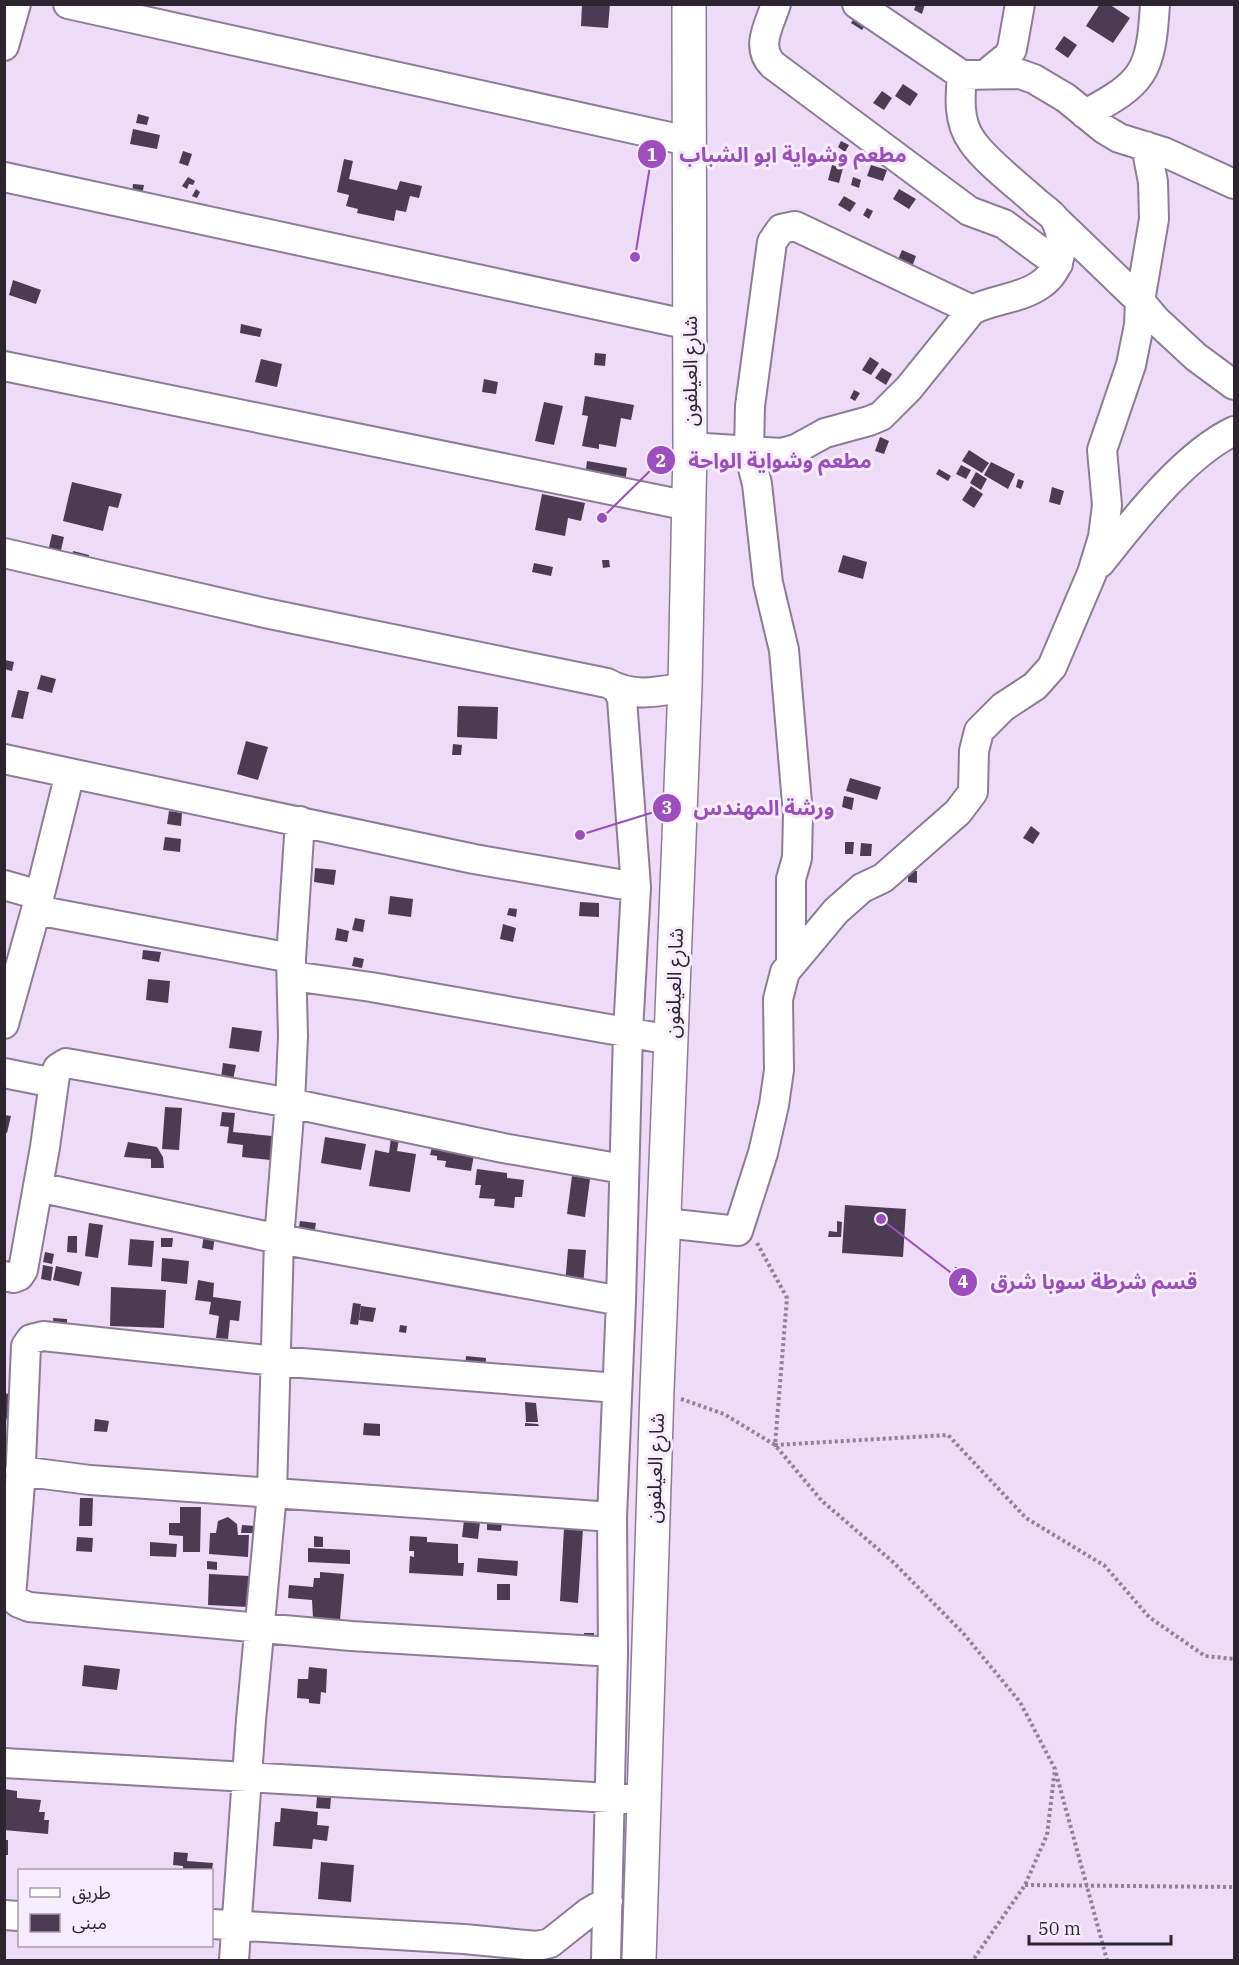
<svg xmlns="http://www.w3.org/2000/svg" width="1239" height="1965" font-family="'IBM Plex Serif','Noto Sans Arabic',serif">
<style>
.building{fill:#4c3c53}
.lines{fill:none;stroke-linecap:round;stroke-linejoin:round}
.minor-casing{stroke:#8d7c95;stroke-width:32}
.highway-casing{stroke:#8d7c95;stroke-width:36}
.path{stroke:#8f8296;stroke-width:4;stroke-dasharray:3 3;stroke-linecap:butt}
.minor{stroke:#fff;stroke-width:28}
.highway{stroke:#fff;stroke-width:33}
.labels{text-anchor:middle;stroke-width:6;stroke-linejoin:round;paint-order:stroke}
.street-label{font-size:20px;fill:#2c2530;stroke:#f7ecfd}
.leader{fill:none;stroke:#9c4ebf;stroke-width:2}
.callout-dot{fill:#9c4ebf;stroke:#f7ecfd;stroke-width:2}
.mark-label{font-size:18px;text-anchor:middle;font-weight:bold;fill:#fff}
.callout-label{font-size:21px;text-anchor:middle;font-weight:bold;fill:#9c4ebf;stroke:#f7ecfd;stroke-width:6;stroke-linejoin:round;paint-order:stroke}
</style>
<rect width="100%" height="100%" fill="#eedbf8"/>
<path class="building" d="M582 4H610L608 28 581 26Z
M916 4H925L922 14 914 10Z
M1100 4H1109L1130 18 1113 43 1086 26Z
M861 8 872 16 862 30 851 23Z
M1064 36 1077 45 1068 58 1055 49Z
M903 84 918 94 910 106 895 96Z
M882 91 892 98 884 110 873 103Z
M138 114 149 117 147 125 136 123Z
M133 129 160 135 157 149 130 144Z
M841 141 849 145 845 152 838 147Z
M183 151 192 154 188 166 179 163Z
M344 159 353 161 349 179 397 190 400 181 422 186 419 198 410 196 406 212 396 210 394 221 357 213 358 209 346 206 349 195 337 192Z
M832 165 843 168 839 183 828 180Z
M871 165 887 170 883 181 867 176Z
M188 177 195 181 193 185 189 184 187 189 182 186Z
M853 177 861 180 859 188 851 185Z
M133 184 144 185 142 195 132 193Z
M196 189 200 192 197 198 192 196Z
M899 189 916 199 909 209 893 199Z
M844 196 856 203 850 212 838 205Z
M867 208 873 211 869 219 863 215Z
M902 250 916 256 912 267 897 262Z
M13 280 41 290 36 304 9 295Z
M241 324 262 329 260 337 240 333Z
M595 353 606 354 605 366 594 365Z
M870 357 879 363 871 375 862 370Z
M261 359 282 364 277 387 255 382Z
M882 368 892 374 886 385 875 378Z
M484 379 498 382 496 394 482 392Z
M854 390 860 393 855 401 850 398Z
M585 396 634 405 631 420 621 418 616 447 599 444V449L582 446 588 416 582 415Z
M544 402 563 406 554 445 535 441Z
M880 437 889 441 884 454 875 451Z
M969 450 989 463 982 473 962 461Z
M587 461 627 468 625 483 585 477Z
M991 462 1015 474 1008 489 984 475Z
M961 465 971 470 966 479 956 474Z
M939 469 951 476 948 481 936 474Z
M976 472 987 479 981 490 970 483Z
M1018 479 1024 481 1021 489 1016 487Z
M72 482 122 494 118 508 109 506 103 531 63 521Z
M971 486 983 494 974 508 962 500Z
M1052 487 1064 491 1060 505 1049 502Z
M542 494 585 503 581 521 568 518 565 536 535 530Z
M52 534 64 537 59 559 47 556Z
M73 551 89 555 86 565 71 562Z
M843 555 867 562 863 579 838 572Z
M602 560H609L610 567 603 568Z
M534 563 553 567 551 576 532 572Z
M5 660 14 662 12 671 4 669Z
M41 675 56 679 52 693 37 689Z
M18 690 29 692 23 719 11 717Z
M458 706 498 707 497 739 457 737Z
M246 741 268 747 258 780 237 774Z
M453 744 462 745 461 755H452Z
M850 778 881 787 877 800 846 791Z
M844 796 854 798 852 810 842 807Z
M169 811 182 813 181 826 167 824Z
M1031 826 1040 833 1033 844 1023 838Z
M165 837 181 839 180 852 163 850Z
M845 842H854L853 854H845Z
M861 843 872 844 871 856H860Z
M315 868 336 870 334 885 314 882Z
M908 871H917V883L908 882Z
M390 896 413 899 411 917 388 914Z
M580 902 599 903V917L579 916Z
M509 908 517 909 516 917 507 915Z
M355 918 365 920 363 932 352 930Z
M503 924 516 928 513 942 500 939Z
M337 928 349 931 347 942 335 940Z
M143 950 161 952 159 962 142 959Z
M354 957 364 959 362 968 352 966Z
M148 979 170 981 168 1003 146 1000Z
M232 1027 262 1031 259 1052 229 1048Z
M223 1063 236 1065 233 1080 221 1078Z
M165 1107 182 1108 179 1150 162 1149Z
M222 1112 235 1113 233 1132 272 1136 270 1160 242 1157 243 1145 227 1143 229 1127 220 1126Z
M4 1115 11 1116 7 1133 4 1132Z
M325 1137 366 1144 361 1170 321 1163Z
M391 1138 399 1139 397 1151 416 1154 410 1192 369 1186 375 1150 389 1153Z
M128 1142 157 1147 163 1157 164 1168H151V1159L124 1157Z
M432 1147 474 1155 471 1171 445 1167 446 1161 437 1160V1156L430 1155Z
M477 1169 507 1173V1178L524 1180 522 1197H515L514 1208 494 1206 495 1199 479 1198 481 1185H475Z
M572 1176 590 1179 585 1217 567 1214Z
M845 1205 906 1209 903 1257 842 1253Z
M300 1221 316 1223 314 1235 298 1233Z
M837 1221 842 1222 841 1237H828L829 1231 837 1232Z
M89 1223 103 1225 98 1258 85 1256Z
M204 1234 215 1236 213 1250 202 1248Z
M68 1236H77V1253L67 1252Z
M161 1238H173L172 1247H161Z
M130 1239 154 1241 152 1267 128 1265Z
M568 1249 586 1250 583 1287 565 1285Z
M45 1252 54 1254 52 1264 43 1262Z
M162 1258 189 1261 187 1284 161 1281Z
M43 1265 53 1267 51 1281 41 1279Z
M56 1266 82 1272 79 1286 53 1280Z
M955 1267 971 1268 970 1279 954 1278Z
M198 1280 214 1283 213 1297 241 1301 239 1321 230 1320 228 1339 216 1338 219 1316 209 1314 211 1302 195 1300Z
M111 1287 166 1290 164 1328 110 1326Z
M353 1303 361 1304 358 1325 350 1324Z
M361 1306 376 1308 373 1322 359 1320Z
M53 1318 67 1319V1327H54Z
M400 1325 407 1326 406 1333 399 1332Z
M466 1356 486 1358 485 1371 465 1369Z
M4 1393 13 1395 5 1425H4Z
M525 1402 536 1403 538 1422H526Z
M95 1419 109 1421 107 1432 94 1431Z
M364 1423 380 1424V1436L363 1435Z
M525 1423 538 1424 539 1426H525Z
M80 1498H93L92 1526H79Z
M180 1507H201L200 1552H183V1536L169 1535V1523H180Z
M228 1517 237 1524 238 1535H249L248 1557 209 1554 210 1533H216L218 1521Z
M464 1520 480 1522 478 1539 462 1537Z
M487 1521 502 1522 501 1531 487 1530Z
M242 1525 255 1526V1533H241Z
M564 1528 583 1529 578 1603 560 1601Z
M314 1536 323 1537V1547H314Z
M410 1536 427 1537V1542L458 1544V1563H464L463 1576 409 1573 410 1556 414 1557V1551H409Z
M77 1537 93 1538 92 1552 76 1551Z
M150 1542 177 1544 176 1557 150 1556Z
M308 1548 350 1550V1564L308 1562Z
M478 1558 518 1561 517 1576 477 1572Z
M207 1561 217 1562V1570L207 1569Z
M320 1572 344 1574 340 1620 313 1618 312 1600 288 1598 289 1585 313 1587 314 1578H320Z
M209 1574 249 1576 248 1607 208 1605Z
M497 1584H510V1600H497Z
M584 1633H594V1640H583Z
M84 1665 120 1669 117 1690 82 1686Z
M309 1667 327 1669 326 1693 321 1692 320 1704 309 1703V1699L297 1698 298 1679H308Z
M4 1789 17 1791V1798L41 1800 39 1812H45L44 1820H49L48 1834 4 1830Z
M317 1797 331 1798 330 1809 316 1808Z
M281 1808 318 1812 317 1825 329 1826 327 1841 313 1839 312 1849 273 1846 275 1822H280Z
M4 1840H8V1855H4Z
M174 1852 188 1853 187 1861 213 1863 212 1870H183V1866L173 1865Z
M321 1862 354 1865 351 1902 318 1899Z"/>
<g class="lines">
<g class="minor-casing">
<path id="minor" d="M68 4 688 141
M776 4C769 26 755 47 773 65L961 205 969 211 1004 224 1058 264
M4 46 16 4
M986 74 1008 56 1012 49 1020 4
M962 75 1020 74 1034 79 1066 98 1104 129 1119 138 1164 152 1234 184
M1085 114C1144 83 1151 72 1155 4
M4 177 690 325
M1055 219 1140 301 1156 320 1196 357 1234 385
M4 366 689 506
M690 447 782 453 796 449 825 433 869 421 881 416 909 388 972 310C993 299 1020 299 1040 285 1061 271 1067 241 1055 219 1052 214 1043 208 1038 204 1020 187 985 161 972 141 958 122 960 97 962 75L857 4
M4 553 265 613 607 683C633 698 657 692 685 687
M1100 563C1135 519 1184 455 1234 431
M4 759 474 859 636 887
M4 885 39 895
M36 910 291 958
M791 963V879L797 858 798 815 784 650 768 583 757 484 749 452 750 406 772 242 781 229 795 226 972 310
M292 976 371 987 671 1040
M4 1024 36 910 70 773
M4 1073 54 1083
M38 1187 279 1239 621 1301
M665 1223 738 1231 763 1153 774 1105 779 1070 778 999 785 972 836 911 862 888 883 878 958 812 973 792 974 751 979 731 1003 707 1035 686 1052 667 1092 573 1103 537 1107 505 1102 450 1131 365 1139 325 1140 301 1154 219 1153 182 1146 146
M4 1276 14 1278 19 1276 23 1270 45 1147 55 1075 58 1068 66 1063 290 1103 503 1148 623 1169
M20 1471 90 1480 612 1517
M613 1652 351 1636 29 1607 19 1603 11 1597 20 1484 26 1346 31 1339 43 1336 276 1361 617 1388
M4 1763 628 1799
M4 1915 20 1916
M212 1924 464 1939 537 1946 550 1943 589 1912 608 1901
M234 1960 251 1720 272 1493 279 1239 290 1103 293 1036 291 958 300 821
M606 1960 613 1652 612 1517 621 1301 628 1032 636 887 622 699 617 688"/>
</g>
<g class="highway-casing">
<path id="highway" d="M639 1960 657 1390 685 687 690 447 689 4"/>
</g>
<path class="path" d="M757 1243 787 1298 775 1445 948 1435 1026 1518 1105 1566 1149 1617 1205 1656 1234 1659
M681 1399 724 1414 775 1445 822 1501 893 1562 963 1633 1020 1702 1055 1769 1047 1835 1025 1885 973 1960
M1056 1773 1107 1960
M1025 1885 1234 1887"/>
<use href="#minor" class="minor"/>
<use href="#highway" class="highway"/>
</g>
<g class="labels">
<g class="street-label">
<text transform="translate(690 371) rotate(-90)" y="7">شارع العيلفون</text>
<text transform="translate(674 983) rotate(-88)" y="7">شارع العيلفون</text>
<text transform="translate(655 1468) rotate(-88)" y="7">شارع العيلفون</text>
</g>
</g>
<path class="leader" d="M635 257L652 154M602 518L661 460M580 835L667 808M881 1219L963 1282"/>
<g class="callout-dot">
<circle cx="635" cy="257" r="6"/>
<circle cx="602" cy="518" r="6"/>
<circle cx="580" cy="835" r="6"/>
<circle cx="881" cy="1219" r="6"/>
<circle cx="652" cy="154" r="15"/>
<circle cx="661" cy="460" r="15"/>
<circle cx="667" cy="808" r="15"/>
<circle cx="963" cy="1282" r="15"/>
</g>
<g class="mark-label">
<text x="652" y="161">1</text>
<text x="661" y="467">2</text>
<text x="667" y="814">3</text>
<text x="963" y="1288">4</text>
</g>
<g class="callout-label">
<text x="793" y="162">مطعم وشواية ابو الشباب</text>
<text x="780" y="468">مطعم وشواية الواحة</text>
<text x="764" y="815">ورشة المهندس</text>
<text x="1094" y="1289">قسم شرطة سوبا شرق</text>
</g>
<rect width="1239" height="1965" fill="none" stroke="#2c2530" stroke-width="12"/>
<rect x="18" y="1869" width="195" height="78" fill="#f7ecfd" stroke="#a69cab" stroke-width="1.5"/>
<rect x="30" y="1888" width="30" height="9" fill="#ffffff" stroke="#a69cab" stroke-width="1.5"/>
<text x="72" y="1899" font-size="18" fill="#2c2530">طريق</text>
<rect x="30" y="1914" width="30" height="18" fill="#4c3c53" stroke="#a69cab" stroke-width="1.5"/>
<text x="72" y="1929" font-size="18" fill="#2c2530">مبنى</text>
<path d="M1029 1935v9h142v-9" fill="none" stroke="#2c2530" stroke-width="3"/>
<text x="1038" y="1935" font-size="18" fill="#2c2530" stroke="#f7ecfd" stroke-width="4.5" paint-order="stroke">50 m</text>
</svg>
